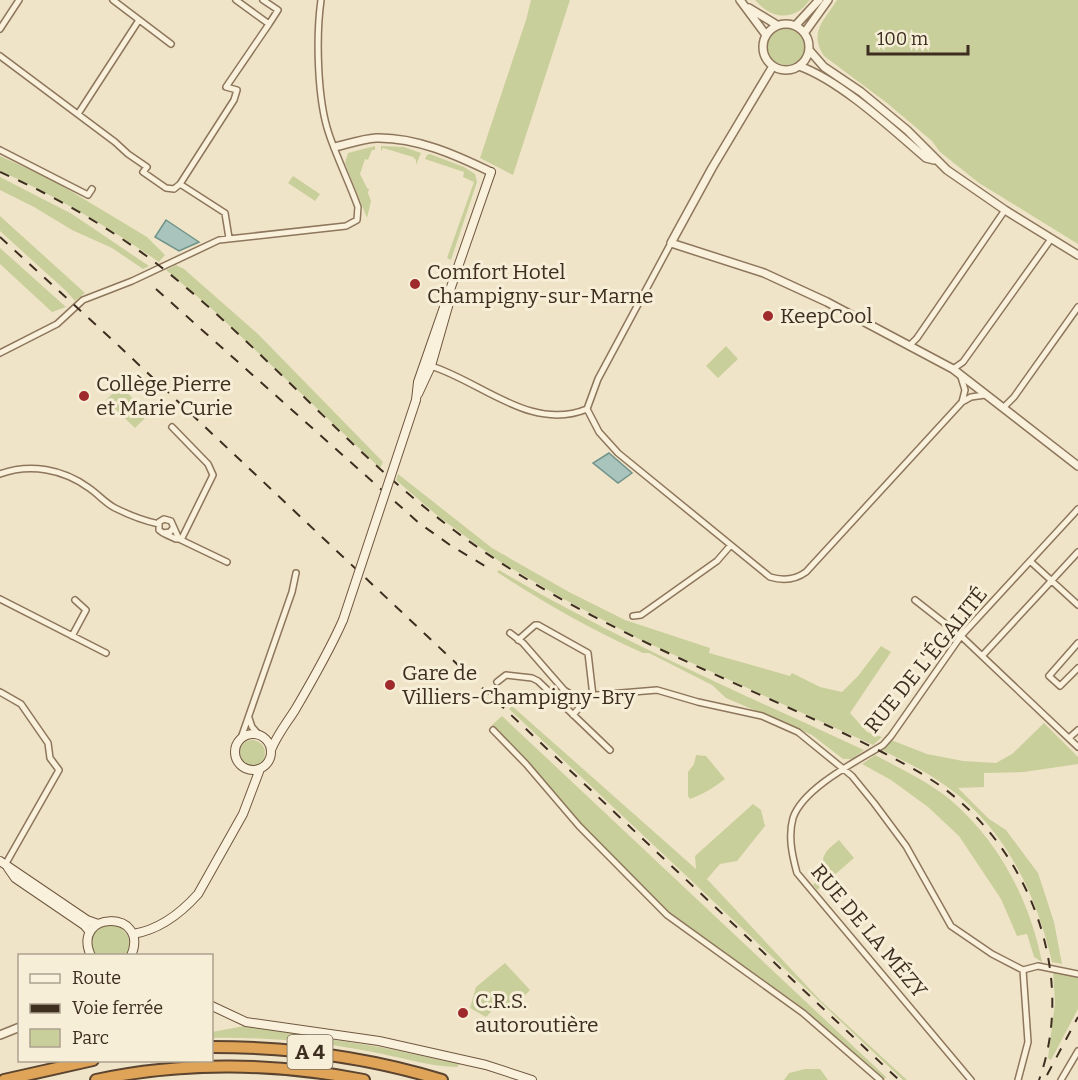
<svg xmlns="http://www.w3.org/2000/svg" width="1078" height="1080" font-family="Bitter,serif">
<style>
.green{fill:#c9cf9b}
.water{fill:#a9c4bc;stroke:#6f938a;stroke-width:1.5}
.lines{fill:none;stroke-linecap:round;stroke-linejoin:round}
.minor-casing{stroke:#8d765c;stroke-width:8}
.tertiary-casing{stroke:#8d765c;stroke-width:10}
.secondary-casing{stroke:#6f573f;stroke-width:10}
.motorway-casing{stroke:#5b4430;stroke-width:14}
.minor{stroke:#faf1dc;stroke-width:5}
.tertiary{stroke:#faf1dc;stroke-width:7}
.secondary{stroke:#faf1dc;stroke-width:8}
.motorway{stroke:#e0a458;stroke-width:10}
.rail{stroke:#3d2e20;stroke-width:2;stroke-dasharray:10 10;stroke-linecap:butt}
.secondary-bridge-casing{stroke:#6f573f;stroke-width:10;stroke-linecap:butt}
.secondary-bridge{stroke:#faf1dc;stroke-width:8}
.poi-dot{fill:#9e2a2b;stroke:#f7eed8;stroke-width:2}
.labels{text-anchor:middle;stroke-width:6;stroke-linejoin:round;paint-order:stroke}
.shield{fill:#f7eed8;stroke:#756857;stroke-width:1.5}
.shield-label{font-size:20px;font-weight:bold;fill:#3d2e20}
.poi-label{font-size:21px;fill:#3d2e20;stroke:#f7eed8;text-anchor:start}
.street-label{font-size:21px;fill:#3d2e20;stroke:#f7eed8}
</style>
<rect width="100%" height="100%" fill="#f0e4c8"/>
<path class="green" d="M531 0H570L513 175 480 158 526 20Z
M755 0H810C807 3 803 9 799 11 782 21 766 13 755 0Z
M837 0H1078V244L979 183 940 152 932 141 887 103 824 56C808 31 825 20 837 0Z
M767 46a19 19 0 1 1 38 0a19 19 0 1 1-38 0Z
M375 146V150H372L368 160 365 159 360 174 367 188 369 189 368 193 371 201 367 218 345 163 348 153Z
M381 146 404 147 421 153 416 165V160L413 157 383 148 381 151Z
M430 154 464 167 475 174 477 182 451 260 447 258 474 182 463 177 464 172 425 159 427 155Z
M0 156 54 181 147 237 165 255 159 262C108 227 57 196 0 171Z
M293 176 320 194 315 201 288 183Z
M0 177 72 214 149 266 143 269 112 248 72 230 34 207 0 190Z
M0 216 85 293 75 301 65 290 0 231Z
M0 248 66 307 52 312 0 264Z
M176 265 184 269 258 334 383 462 380 468 212 309 166 270Z
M726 346 738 359 718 378 706 366Z
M120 386 149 414 135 428 106 400Z
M398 474 492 548 569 592 625 620 710 648 709 653 790 676 792 673 820 687 842 692 858 676 881 646 891 652 850 713 867 732 882 737 873 745 639 639 560 597 499 561 439 517 396 480Z
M499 570C616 640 741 693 864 750L852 759H843L812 735 726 698 712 685 649 653H643C592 630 544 603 497 572Z
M512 706 696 869 695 856 753 804 761 810 765 826 737 861 720 864 707 879 820 1000 907 1080H903L509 709Z
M502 716 886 1077 884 1080 792 1000 669 917 576 822 492 725Z
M1044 723 1078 757V764L1024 772 984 773V787L958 788 989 819 1006 830 1038 873 1054 922 1062 964 1052 962C1036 893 1005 828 946 786 926 771 903 761 882 750L891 740 927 754 963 761 996 763 1012 754Z
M239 753a13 13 0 1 1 26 0a13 13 0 1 1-26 0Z
M696 755 706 756 725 779C713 788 704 794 690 799L688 796V772L694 764Z
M875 755C899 768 925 780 947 797 998 839 1029 898 1042 962L1034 957 1027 934 1017 936 1001 899 959 836 928 807 891 780 862 764Z
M839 840 854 858 817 890 813 885 827 871C817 857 828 849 839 840Z
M113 924C128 929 133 942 126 955H94C83 937 96 928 113 924Z
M505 963 530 990 513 1008 498 1004 486 1017 470 1008 476 987Z
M1053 971 1078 978V1009L1051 1060 1048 1058 1055 1003Z
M244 1026 380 1047 460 1064 457 1067C424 1066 394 1055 362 1050 312 1041 262 1037 212 1038V1032Z
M805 1069H820L828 1080H784L789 1073Z"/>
<path class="water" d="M166 220 199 242 179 251 155 237Z
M609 453 632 473 618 483 593 463Z"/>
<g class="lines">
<g class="minor-casing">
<path id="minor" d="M113 0 171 44
M236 0 269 24 278 10 263 0
M0 29 19 0
M0 56 115 142 128 154 147 167 143 172 166 188 174 189 180 184 225 213 229 238
M78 114 139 20
M0 150 88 195 92 189
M180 184 234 100 237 90 226 87 269 24
M671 243 598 379 587 409 599 432 618 453 770 577C783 581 795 580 806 572L962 402 965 390 961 377
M909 346 917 338 1005 210
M0 353 57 324 83 300 132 281 219 240 346 226 357 220 358 207C349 182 337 158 329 134 317 99 316 36 321 0
M431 366C482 382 531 432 587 409
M953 369 963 362 1051 239
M962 402 971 397 985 395
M1004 407 1014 397 1078 307
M172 427 208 464 213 475 181 540
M0 474C30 463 63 469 89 488 98 494 105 503 115 508 129 515 144 521 159 524
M173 528 170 532 163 533 159 530V522L164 519 171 521 179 539
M165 534 176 539H179L227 562
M1030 561 1078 605
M0 599 106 653
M915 600 961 636 1078 747
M633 616 641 615 717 561 730 546
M510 633 523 643 564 690 572 695 585 696 657 690 698 702 762 716 798 732 852 776 874 803 906 846 951 926 992 954 1023 970
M72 636 86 610 75 600
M518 640 535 625H538L588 653 593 696
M1078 643 1049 676 1060 686 1078 668
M982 656 1078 552
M497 682 506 675 532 678 538 681 610 750
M0 692 21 704 48 743 50 758 59 770 5 865
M573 715 585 701V696
M249 718 252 727 259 735
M493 730 526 764 579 826 667 915 803 1013 880 1080
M241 738 292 592 296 573
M1069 738 1078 730
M1023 970 1038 966 1078 974
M971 1080 797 873C792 855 788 836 793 818 803 788 857 761 883 745L891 736 961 636 1078 509
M1018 1080 1028 1042 1023 970
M1061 1080 1078 1051"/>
</g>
<g class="tertiary-casing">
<path id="tertiary" d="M740 0 766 35
M749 8 777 25
M763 47a23 23 0 1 1 46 0a23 23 0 1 1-46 0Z
M796 25 819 0
M805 32 828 0
M810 51 824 67 861 92 907 130 947 170 1005 210 1078 255
M773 66 712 168 671 243 764 273 827 302 953 369 1078 466
M799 66C841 81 892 129 926 158L934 160
M335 147C348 144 362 139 376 138 416 137 456 155 491 172
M0 1035 20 1027"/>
</g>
<g class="secondary-casing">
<path id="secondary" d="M418 394 431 366 449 303
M416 400 418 382 491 172
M235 752a18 18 0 1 1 36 0a18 18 0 1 1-36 0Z
M271 750C277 735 286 724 295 710 312 681 329 652 343 620
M0 861 87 920 98 924
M8 868 15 878 84 925 90 932
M133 934C158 930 181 913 198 894L243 814 260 769
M91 956C70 910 151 909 131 956
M212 1006 246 1022 379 1041 486 1065 532 1080"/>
</g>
<g class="motorway-casing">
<path id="motorway" d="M212 1047C290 1047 367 1057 442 1080
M4 1080 93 1060
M96 1080C183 1061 277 1063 364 1080"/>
</g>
<use href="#minor" class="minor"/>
<use href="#tertiary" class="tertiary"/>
<use href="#secondary" class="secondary"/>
<use href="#motorway" class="motorway"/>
<path class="rail" d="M0 172C57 197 112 229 161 267 265 349 349 452 455 531 585 628 739 680 882 752 908 766 934 779 956 798 1035 865 1075 981 1039 1080
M0 237 120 347 899 1080
M156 289 419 523 450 545 485 566
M1047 1075 1078 1017"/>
<g class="secondary-bridge-casing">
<path id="secondary-bridge" d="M343 620 416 400"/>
</g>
<use href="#secondary-bridge" class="secondary-bridge"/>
</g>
<g class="poi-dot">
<circle cx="415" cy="284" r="6"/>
<circle cx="768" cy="316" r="6"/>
<circle cx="84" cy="396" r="6"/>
<circle cx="390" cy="685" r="6"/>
<circle cx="463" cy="1013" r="6"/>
</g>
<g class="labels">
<rect class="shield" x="287.5" y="1035" width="45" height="34" rx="4.5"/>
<g class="shield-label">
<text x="310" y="1059">A 4</text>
</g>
<g class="poi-label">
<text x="427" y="279">Comfort Hotel<tspan x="427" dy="24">Champigny-sur-Marne</tspan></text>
<text x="780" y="323">KeepCool</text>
<text x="96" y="391">Collège Pierre<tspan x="96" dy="24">et Marie Curie</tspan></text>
<text x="402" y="680">Gare de<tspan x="402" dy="24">Villiers-Champigny-Bry</tspan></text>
<text x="475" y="1008">C.R.S.<tspan x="475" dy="24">autoroutière</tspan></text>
</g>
<g class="street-label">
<text transform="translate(926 660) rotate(-51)" y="7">RUE DE L'ÉGALITÉ</text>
<text transform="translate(869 931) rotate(50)" y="7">RUE DE LA MÉZY</text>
</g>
</g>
<rect x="18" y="954" width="195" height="108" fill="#f7eed8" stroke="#ada18e" stroke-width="1.5"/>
<rect x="30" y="974" width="30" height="9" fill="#faf1dc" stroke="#ada18e" stroke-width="1.5"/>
<text x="72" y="984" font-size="18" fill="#3d2e20">Route</text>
<rect x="30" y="1004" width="30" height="9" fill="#3d2e20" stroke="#ada18e" stroke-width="1.5"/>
<text x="72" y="1014" font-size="18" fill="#3d2e20">Voie ferrée</text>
<rect x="30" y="1029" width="30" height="18" fill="#c9cf9b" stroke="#ada18e" stroke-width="1.5"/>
<text x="72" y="1044" font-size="18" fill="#3d2e20">Parc</text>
<path d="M868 45v9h100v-9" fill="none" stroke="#3d2e20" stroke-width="3"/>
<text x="877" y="45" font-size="18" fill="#3d2e20" stroke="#f7eed8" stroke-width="4.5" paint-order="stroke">100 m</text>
</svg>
